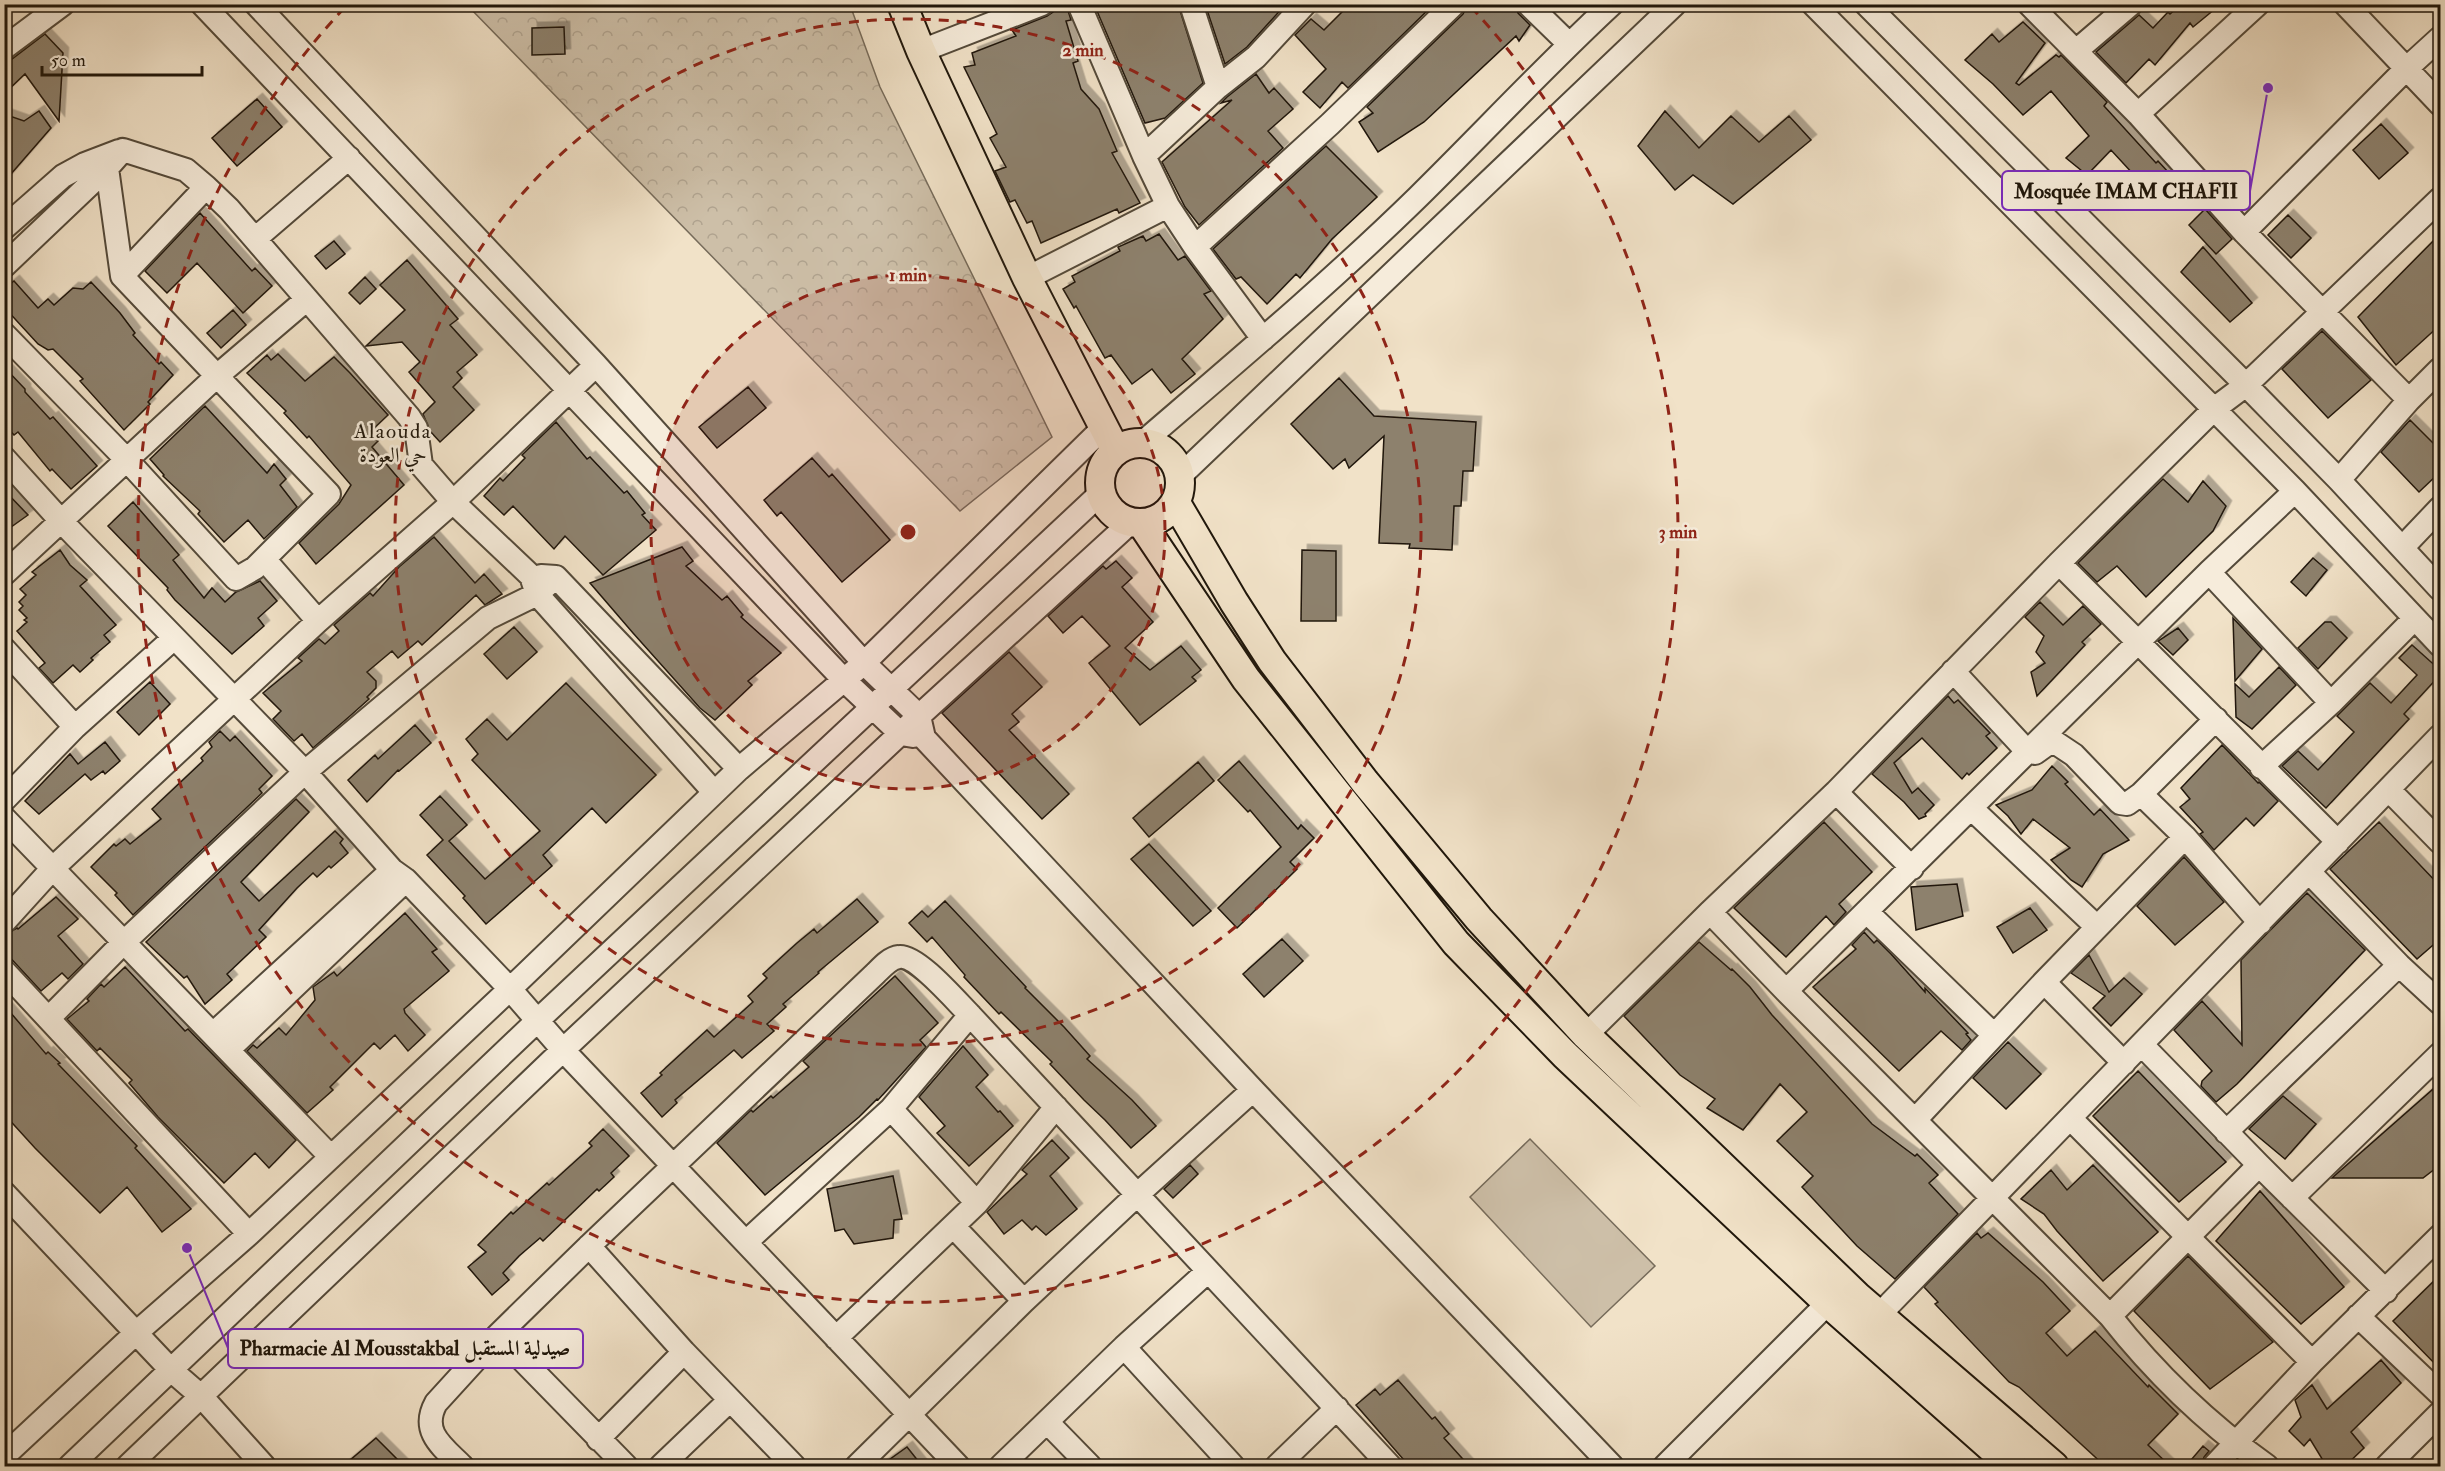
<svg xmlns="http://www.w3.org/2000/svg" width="2445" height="1471" font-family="'IM FELL Double Pica',Amiri,serif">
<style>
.park{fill:url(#park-crowns);stroke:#766b5a;stroke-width:1.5}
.pitch{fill:#cdbfa8;stroke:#766b5a;stroke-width:1.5}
.building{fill:#8d816d;stroke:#20170b;stroke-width:1.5;filter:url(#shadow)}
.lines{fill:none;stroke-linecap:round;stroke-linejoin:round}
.minor-casing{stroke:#544a3a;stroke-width:26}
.major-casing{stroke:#20170b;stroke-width:32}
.minor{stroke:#f6ecdb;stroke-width:22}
.major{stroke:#f1e2c8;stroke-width:28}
.ring{fill:none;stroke:#8f2418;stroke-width:3;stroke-dasharray:10 8}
.labels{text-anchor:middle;stroke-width:5;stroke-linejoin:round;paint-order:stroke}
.neighbourhood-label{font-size:21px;letter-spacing:1.5px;fill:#20170b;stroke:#f6ecdb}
.centre{fill:#8f2418;stroke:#f6ecdb;stroke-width:3}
.ring-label{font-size:18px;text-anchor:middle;font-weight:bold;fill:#8f2418;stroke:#f6ecdb;stroke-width:5;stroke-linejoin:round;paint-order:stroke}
.leader{fill:none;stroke:#7b2cbf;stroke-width:2}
.callout-dot{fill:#7b2cbf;stroke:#f6ecdb;stroke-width:2}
.callout{fill:#f6ecdb;stroke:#7b2cbf;stroke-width:2}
.callout-label{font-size:21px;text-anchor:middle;font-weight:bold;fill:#20170b}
</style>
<defs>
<pattern id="park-crowns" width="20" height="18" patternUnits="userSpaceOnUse" patternTransform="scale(1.5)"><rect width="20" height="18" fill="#cdbfa8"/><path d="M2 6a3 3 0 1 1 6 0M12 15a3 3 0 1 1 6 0" fill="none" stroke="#b0a38f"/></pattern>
<filter id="shadow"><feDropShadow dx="5.5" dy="-5.5" stdDeviation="0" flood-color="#0004"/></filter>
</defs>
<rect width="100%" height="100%" fill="#f1e2c8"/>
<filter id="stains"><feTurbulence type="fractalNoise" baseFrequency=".00333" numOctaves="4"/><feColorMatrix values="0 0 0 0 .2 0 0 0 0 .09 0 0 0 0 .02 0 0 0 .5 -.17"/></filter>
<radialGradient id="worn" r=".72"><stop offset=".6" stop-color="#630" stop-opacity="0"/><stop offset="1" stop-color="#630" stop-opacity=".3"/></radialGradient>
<path class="park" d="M467 5H850L880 87 1052 437 960 511Z"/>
<path class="pitch" d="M1530 1139 1655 1266 1591 1327 1470 1197Z"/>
<path class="building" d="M1055 4H1066L1071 20 1066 21 1078 61 1073 63 1081 89 1099 109 1117 151 1112 153 1140 203 1119 213 1117 209 1041 243 1032 221 1027 223 1015 200 1010 202 995 171 1006 167 990 138 997 134 964 67 975 65 972 53 1016 36 1012 30 1047 16 1053 12Z
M1094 4H1178L1203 83 1165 118 1145 123Z
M1205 4H1286L1247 47 1225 64Z
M1350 4H1434L1348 88 1342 82 1320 108 1303 92 1326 69 1295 35 1311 19 1324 30Z
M1468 4H1515L1518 13 1530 25 1519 41 1516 36 1424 122 1378 152 1359 122 1373 113 1367 107 1463 14Z
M2174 4H2221L2193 27 2190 23 2155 65 2149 59 2126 83 2096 52 2139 15 2153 28 2168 12 2170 14 2177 8Z
M2023 22 2045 43 2016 83 2019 85 2056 55 2059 57 2061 55 2107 102 2104 106 2156 163 2158 161 2182 187 2159 202 2111 150 2087 175 2066 158 2089 136 2051 91 2023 115 1993 84 1965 60 1992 34 1999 42Z
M564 27 565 54 532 55V28Z
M45 34 63 53 59 121 25 74 4 94V61L12 59Z
M1256 74 1269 93 1274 88 1293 109 1268 131 1283 148 1199 225 1185 207 1162 162 1232 100 1221 103 1227 97Z
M257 99 282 127 237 166 212 138Z
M39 111 51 128 4 182V114L24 121Z
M1665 111 1699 148 1731 116 1759 142 1789 116 1811 140 1733 204 1693 175 1675 190 1638 146Z
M2381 124 2408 153 2379 179 2353 150Z
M1326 146 1377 197 1332 239 1300 278 1296 274 1267 304 1241 277 1236 279 1213 249Z
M2205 209 2232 239 2216 254 2189 225Z
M200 213 252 271 255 268 272 286 243 313 197 263 167 293 145 271Z
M2288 215 2311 238 2291 258 2268 235Z
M1159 234 1178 260 1185 256 1211 291 1204 294 1223 319 1182 359 1195 374 1171 393 1152 369 1132 384 1111 355 1105 358 1076 306 1074 308 1063 289 1075 282 1072 276 1120 251 1118 247 1143 236 1146 241Z
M2440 234V325L2396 365 2358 317Z
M334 241 345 254 326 269 315 256Z
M2203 247 2252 303 2230 322 2181 272Z
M407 260 458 319 450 325 477 355 457 372 462 378 453 387 474 410 440 442 430 431 423 414 435 402 409 372 420 362 402 342 366 346 405 310 380 285Z
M365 277 376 289 360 304 349 293Z
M14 281 38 308 48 299 54 305 73 288 83 289 91 282 120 313 135 333 133 335 159 364 161 362 173 375 148 402 150 404 124 430 80 381 83 379 53 349 48 350 38 344 4 307V289Z
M233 310 246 325 221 348 207 333Z
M2322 331 2371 380 2328 418 2282 369Z
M278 354 305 381 334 357 350 373 388 415 370 432 378 441 372 447 404 485 316 564 299 543 339 504 351 485 309 436 307 438 284 413 286 411 247 373 267 355 271 360Z
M4 367 25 389V392L50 419 53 417 97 466 71 489 52 469 50 471 18 432 14 435 4 424Z
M1339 378 1374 416 1476 422 1473 471H1463L1461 506H1454L1452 550 1409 548 1410 544 1379 543 1384 436 1349 468 1345 459 1333 469 1291 424Z
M748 387 766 408 717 448 699 427Z
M205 406 267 473 274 464 286 479 280 485 297 507 264 539 248 520 224 542 198 514 200 511 163 476 164 475 150 459Z
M2410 420 2440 450V472L2419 492 2381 452Z
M556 422 587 459 590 457 624 493 627 491 645 513 642 515 656 530 603 575 565 536 554 549 513 506 504 515 484 496 500 478 503 481 525 458 522 455Z
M812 458 829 477 832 474 890 540 842 582 781 512 777 516 764 500Z
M2163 479 2188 502 2203 481 2226 506 2213 531 2146 597 2117 566 2097 582 2078 563Z
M4 490 28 515 4 532Z
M133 502 179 555 173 560 204 598 212 588 225 602 236 592 260 581 277 601 258 618 264 626 232 654 175 600 167 590 168 588 108 526Z
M434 537 475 583 484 574 502 594 485 605 476 595 422 645 418 641 398 658 392 651 367 672 376 681V688L367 697 369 699 350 716 313 748 302 734 294 741 273 719 281 711 263 693 302 661 298 658 319 639 325 644 339 631 334 625 370 593 373 596 399 567Z
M682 547 693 561 686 566 722 600 727 596 743 615 741 617 781 653 748 681 752 685 715 720 700 708 633 633 590 583Z
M60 550 70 565 87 580 80 586 116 625 104 635 110 642 91 658 93 660 80 672 73 665 53 683 39 668 45 663 17 631 27 622 24 620 27 618 19 610 23 606 19 602 26 595 20 589 36 575 32 572Z
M1302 550 1336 551V621H1301Z
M2313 558 2327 570 2306 596 2291 582Z
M1116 561 1132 578 1122 587 1153 622 1125 648 1150 670 1181 646 1201 670 1192 677 1196 681 1140 725 1089 663 1110 646 1082 616 1063 633 1048 616 1103 566 1106 569Z
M2040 602 2063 625 2083 606 2101 624 2082 642 2085 645 2037 696 2031 672 2045 663 2036 652 2044 636 2025 617Z
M2233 618 2262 649 2235 681Z
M2325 622H2331L2347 638 2318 669 2298 648Z
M514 627 537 652 507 679 484 654Z
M2178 628 2188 640 2173 655 2158 641Z
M2412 645 2440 670V675L2404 714 2409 719 2326 808 2282 766 2298 751 2318 770 2354 732 2337 716 2370 683 2391 703 2417 675 2399 658Z
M1009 652 1042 687 1012 714 1019 722 1009 730 1069 794 1042 819 942 713Z
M2279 667 2296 685 2252 729 2236 717 2235 684 2249 697Z
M150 682 170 704 139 735 117 712Z
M566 683 656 775 606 823 592 808 543 855 552 866 486 924 463 898 465 896 427 855 443 840 420 815 440 796 467 825 449 841 485 879 540 831 472 760 478 754 466 739 487 719 507 740Z
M1948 696 1954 703 1958 700 1990 733 1986 736 1997 748 1969 775 1967 773 1962 779 1922 738 1894 763 1912 793 1918 788 1934 805 1925 814 1926 816 1919 819 1904 802 1872 774Z
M415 725 431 743 399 771 398 770 367 802 348 780 375 755 378 759Z
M220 731 230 741 235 736 272 776 259 789 262 793 133 915 115 895 117 893 91 867 114 844 116 846 125 839 130 844 161 819 152 809 203 761 201 758 212 747 209 742Z
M105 742 120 761 105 774 103 771 91 780 85 774 39 814 25 801 70 754 78 764Z
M2222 745 2258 783 2259 782 2278 801 2254 826 2246 818 2214 850 2200 834 2203 832 2180 807 2190 799 2181 788Z
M1239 761 1298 829 1301 825 1314 838 1290 862 1297 869 1237 928 1218 908 1281 847 1250 810 1248 812 1218 780Z
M1198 762 1214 781 1149 837 1133 818Z
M2052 766 2068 782 2065 784 2094 815 2100 809 2129 840 2103 854 2082 887 2071 880 2051 860 2070 848 2033 819 2021 834 2008 816 1996 805 2032 790Z
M296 799 309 812 241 882 259 901 335 831 343 839 340 843 348 853 331 868 329 866 317 877 313 873 297 888 259 930 266 937 227 974 232 980 205 1004 187 976 184 978 146 942Z
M1824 822 1872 872 1839 904 1846 912 1834 925 1826 916 1786 957 1734 908Z
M2379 822 2440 886V939L2417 959 2330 869Z
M1149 844 1211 911 1193 926 1131 859Z
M2184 857 2224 902 2175 945 2137 906Z
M1957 884 1963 916 1916 930 1911 887Z
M2307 893 2365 950 2237 1084 2216 1102 2201 1086 2202 1081 2212 1071 2174 1030 2202 1001 2242 1045 2241 960Z
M56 897 78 919 58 936 83 964 68 979 62 973 41 991 4 951V935L17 928 18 929Z
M857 899 878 922 818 972 819 973 783 1004 786 1007 767 1024 774 1031 742 1058 734 1050 675 1100 677 1103 662 1117 641 1093 662 1075 660 1073 707 1030 714 1037 753 1002 748 996 767 978 763 974 797 943 814 929 817 933Z
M945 901 1026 987 1025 988 1064 1027 1090 1056 1087 1059 1132 1100 1156 1126 1131 1148 1105 1120 1084 1100 1050 1064 1052 1062 1001 1012 999 1014 964 977 965 975 932 937 927 942 909 923 922 911 928 917Z
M2030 908 2047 930 2013 953 1997 927Z
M405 913 437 949 432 952 449 971 404 1009 405 1013 425 1035 408 1051 395 1035 380 1049 374 1043 330 1087 333 1090 307 1113 247 1051 253 1045 257 1048 279 1028 286 1035 315 1000 313 987 334 972 337 976Z
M1864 932 1874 943 1877 940 1891 954 1925 992V988L1968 1033 1966 1034 1971 1040 1962 1050 1941 1031 1899 1071 1813 987 1856 949 1852 945Z
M1282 939 1303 961 1264 997 1243 974Z
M1699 942 1731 970 1732 969 1750 987 1772 1015 1872 1124 1915 1156 1917 1154 1938 1175 1929 1183 1958 1214 1895 1279 1857 1246 1802 1187 1813 1176 1777 1141 1807 1112 1780 1084 1743 1130 1707 1108 1715 1099 1680 1075 1624 1016Z
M2089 955 2109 992 2124 978 2142 994 2111 1026 2093 1008 2105 996 2071 973Z
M125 967 185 1031 188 1029 296 1140 269 1168 255 1153 224 1183 158 1117 129 1083 132 1080 100 1048 97 1051 67 1019 89 1001 87 999 101 984 104 987Z
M895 976 938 1023 920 1040 926 1047 878 1100 877 1099 859 1117 765 1195 717 1143 751 1110 753 1112 771 1096 773 1098 809 1067 803 1061Z
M4 1005 46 1054 48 1052 60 1063 58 1064 137 1146 135 1148 191 1209 162 1232 127 1187 100 1213 35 1148 4 1114Z
M2008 1042 2041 1074 2006 1109 1973 1078Z
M963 1046 988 1075 976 1087 998 1112 1000 1111 1013 1126 969 1166 937 1133 945 1126 919 1097Z
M2138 1071 2226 1162 2179 1202 2093 1116Z
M2440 1083V1165L2423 1178H2332Z
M2283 1096 2316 1124 2285 1159 2249 1129Z
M603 1129 629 1156 611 1173 614 1177 599 1191 597 1189 543 1241 540 1238 519 1256 503 1273 509 1280 492 1295 468 1267 486 1252 478 1245 511 1212 513 1214 547 1183 549 1185 592 1146 589 1143Z
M1052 1140 1069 1158 1050 1176 1077 1209 1046 1235 1036 1226 1032 1230 1022 1220 1004 1234 987 1212 1027 1174 1022 1170Z
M1190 1165 1198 1174 1173 1198 1164 1189Z
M2093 1165 2158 1232 2103 1281 2057 1231 2044 1214 2021 1199 2051 1170 2067 1190Z
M893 1176 902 1219 894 1220 893 1238 854 1244 844 1229 835 1231 827 1189Z
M2260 1191 2344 1287 2301 1324 2216 1241Z
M1977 1233 1981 1238 1988 1233 2043 1282 2070 1311 2046 1333 2067 1356 2095 1331 2148 1387 2149 1385 2178 1414 2148 1445 2171 1467H2106L2019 1387 2009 1382 1935 1304 1938 1302 1924 1287Z
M2188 1256 2273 1342 2210 1389 2134 1311Z
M2440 1275V1369L2393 1321Z
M2381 1360 2401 1383 2351 1432 2364 1448 2344 1467H2327L2310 1439 2304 1446 2289 1431 2301 1417 2295 1400 2312 1385 2327 1409Z
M1398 1380 1432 1419 1435 1417 1449 1434 1444 1438 1470 1467H1410L1356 1405 1375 1389 1380 1395Z
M376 1438 405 1467H342Z
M2203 1446 2209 1451 2204 1457 2201 1467H2185Z
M907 1447 923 1467H879Z"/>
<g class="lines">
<g class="minor-casing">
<path id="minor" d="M202 4 844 680 901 734 913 736
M256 4 596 365 864 663 919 716 924 738 1253 1090 1612 1466
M1079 4 1144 156 1168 206 1195 247 1263 339
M1191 4 1218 87
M1528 4 1569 44
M1813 4 2295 491 2440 645
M1866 4 2246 385 2339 480 2440 589
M2029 4 2138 114 2244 232 2409 400
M2345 4 2440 104
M4 48 63 4
M921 51 1042 4
M2076 51 2131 4
M2138 114 2258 4
M1144 156 1218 87 1256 57 1305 4
M107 168 122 276 329 494 264 559
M4 228 63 176 85 164 119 151
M2244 232 2406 69 2440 38
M255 239 349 158
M1195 247 1330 124 1454 4
M4 266 107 168 123 150 186 170 206 187 229 209 409 417 416 428 421 465 453 502 531 576 537 594 714 792
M122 276 206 187
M1027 278 1168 206
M4 334 126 459 236 579 255 568 264 559 318 621
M1142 443C1235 363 1330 283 1418 197 1483 133 1545 66 1612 4
M4 458 62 522 305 772 392 870 406 880 510 989 563 1050 958 1466
M1180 476 1675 4
M2339 480 2409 400 2440 369
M2402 548 2440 508
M2059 563 2338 842
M2209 572 2331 703
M4 574 217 376 306 300
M541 576 556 577 739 769
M4 649 75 727
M1953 671 2026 750 2035 753 2049 743H2056L2074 755 2120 803 2127 804 2141 794 2216 719
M2261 767 2331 703 2414 619
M2389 790 2440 842
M1836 792 1912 868
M2141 794 2185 837 2260 923
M4 800 75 727 174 638
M1972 809 2097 927
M4 818 331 1157
M2309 872 2399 965 2440 1003
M1710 912 1786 991 2110 1316C2155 1373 2208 1424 2267 1466
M1867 912 1994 1035
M4 922 53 868 318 621 453 502 596 365
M4 971 249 1234
M2044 982 2124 1063
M1786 991 2209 572 2295 491
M49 1018 123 943 305 772 488 618 537 594 556 577
M213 1034 392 870
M1586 1035 1710 912 1836 792 2059 563 2214 409 2246 385 2440 199
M2142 1045 2259 1165 2386 1291
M229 1049 406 880
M891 1109 977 1203
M2070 1118 2312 1362
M1915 1120 2044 982 2185 837
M2226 1132 2399 965
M4 1193 171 1370 202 1397 264 1466
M2292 1198 2440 1054
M953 1226 1024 1301
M746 1242 891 1109 970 1015
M589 1246 684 1352 794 1466
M1879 1315 2440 736
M2110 1316 2259 1165
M2358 1316 2440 1394
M498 1335 626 1466
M836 1338 977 1203 1056 1107
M1124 1347 1233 1466
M1048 1423 1090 1466
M598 1439 684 1352
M4 1456 136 1333 249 1234 331 1157 510 989 739 769 864 663 1103 428
M70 1466 537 1021 1101 493
M128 1466 563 1050 919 716 1130 523
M462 1466C443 1447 420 1432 436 1403L498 1335 589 1246 876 973C882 967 890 958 899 957 916 954 957 1002 970 1015L1390 1466
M661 1466 730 1400
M857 1466 1024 1301 1138 1194 1253 1090
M1001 1466 1124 1347 1208 1271
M1277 1466 1337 1408
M1665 1466 1828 1303
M2214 1466 2312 1362 2440 1236
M2387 1466 2440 1413"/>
</g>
<g class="major-casing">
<path id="major" d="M902 4 921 51 1027 278 1116 451
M1100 483a40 40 0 1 1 80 0a40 40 0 1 1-80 0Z
M1176 503 1234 602 1272 661 1365 782 1479 919 1586 1035 1857 1296 2054 1466
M1142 524 1246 679 1456 943 1565 1055 1828 1303 2012 1466"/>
</g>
<use href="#minor" class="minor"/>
<use href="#major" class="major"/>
</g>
<circle cx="908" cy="532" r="257" fill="#8f2418" fill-opacity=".12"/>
<g class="ring">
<circle cx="908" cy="532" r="257"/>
<circle cx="908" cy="532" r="513"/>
<path d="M1471 7A770 770 0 1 1 345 7"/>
</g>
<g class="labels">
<g class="neighbourhood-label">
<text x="393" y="438">Alaouda<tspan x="393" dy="24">حي العودة</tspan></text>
</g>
</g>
<circle cx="908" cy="532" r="9" class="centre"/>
<g class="ring-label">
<text x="1083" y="56">2 min</text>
<text x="908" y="281">1 min</text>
<text x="1678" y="538">3 min</text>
</g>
<path class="leader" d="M2268 88L2250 191M187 1248L228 1348"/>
<g class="callout-dot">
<circle cx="2268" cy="88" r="6"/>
<circle cx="187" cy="1248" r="6"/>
</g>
<g class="callout">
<rect x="2002" y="171" width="248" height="39" rx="6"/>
<rect x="228" y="1329" width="355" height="39" rx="6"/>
</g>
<g class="callout-label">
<text x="2126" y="198">Mosquée IMAM CHAFII</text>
<text x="405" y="1355">Pharmacie Al Mousstakbal صيدلية المستقبل</text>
</g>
<rect width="2445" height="1471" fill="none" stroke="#f1e2c8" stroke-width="24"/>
<rect x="6" y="6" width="2433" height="1459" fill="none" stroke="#20170b" stroke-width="3"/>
<rect x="12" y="12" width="2421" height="1447" fill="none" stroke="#20170b" stroke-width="1.5"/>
<path d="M42 66v9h160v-9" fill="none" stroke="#20170b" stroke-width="3"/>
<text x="51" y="66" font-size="18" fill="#20170b" stroke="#f6ecdb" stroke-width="4.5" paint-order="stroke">50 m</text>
<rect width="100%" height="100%" filter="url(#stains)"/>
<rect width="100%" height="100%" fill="url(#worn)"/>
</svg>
